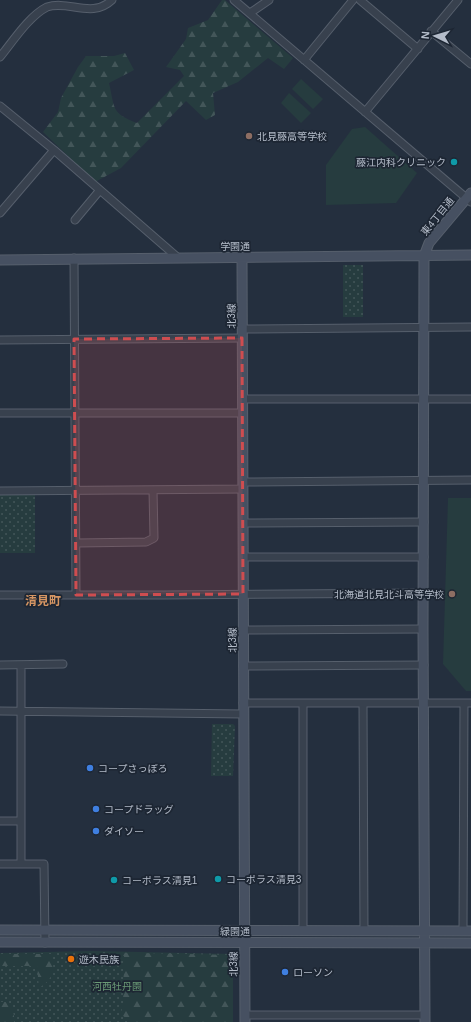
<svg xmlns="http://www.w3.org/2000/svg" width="471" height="1022" font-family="Arial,'Noto Sans JP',sans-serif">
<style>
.green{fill:url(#green-dots)}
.forest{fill:url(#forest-firs)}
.pitch{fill:#263c3f}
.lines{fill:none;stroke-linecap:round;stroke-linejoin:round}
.street-casing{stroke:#565f6c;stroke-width:9}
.secondary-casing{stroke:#565f6c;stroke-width:11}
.street{stroke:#38414e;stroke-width:7}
.secondary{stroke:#465061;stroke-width:9}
.marked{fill:#ce4d50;fill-opacity:0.2;stroke:#ce4d50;stroke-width:3;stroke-dasharray:8 5;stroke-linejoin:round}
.education-dot{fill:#8d6e63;stroke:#1d2633;stroke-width:1.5}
.culture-dot{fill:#0f9aa8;stroke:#1d2633;stroke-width:1.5}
.shop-dot{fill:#3f7fe0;stroke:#1d2633;stroke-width:1.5}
.food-dot{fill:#e8710a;stroke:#1d2633;stroke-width:1.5}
.labels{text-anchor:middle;stroke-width:3.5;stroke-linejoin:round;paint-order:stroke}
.poi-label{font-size:10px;fill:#b4bcc9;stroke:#1d2633;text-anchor:start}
.street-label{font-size:10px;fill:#b4bcc9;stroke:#1d2633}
.park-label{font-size:10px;fill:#6b9a76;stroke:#1d2633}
.quarter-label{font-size:12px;font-weight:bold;fill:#d59563;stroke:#1d2633}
</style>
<defs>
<pattern id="green-dots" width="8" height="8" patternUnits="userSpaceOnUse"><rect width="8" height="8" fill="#263c3f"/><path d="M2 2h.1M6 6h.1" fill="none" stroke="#435659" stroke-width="1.8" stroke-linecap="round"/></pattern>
<pattern id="forest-firs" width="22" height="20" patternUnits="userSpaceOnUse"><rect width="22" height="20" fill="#263c3f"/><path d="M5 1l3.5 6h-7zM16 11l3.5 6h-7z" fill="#435659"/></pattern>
</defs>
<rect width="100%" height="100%" fill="#242f3e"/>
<path class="green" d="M343 265H363V317H343Z
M0 491H35V553H0Z
M212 724H233L235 726 233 776H211Z
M92 951 233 954V1022H0V953Z"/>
<path class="forest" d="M222 0H225L293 58 284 69 268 58 238 82 213 93 215 115 206 120 186 101 121 168 95 182 43 132 58 112 61 98 78 67 86 56H114L125 53 134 70 109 83C115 109 111 113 137 123L184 76 180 70 166 67 186 39 188 28 208 20Z
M95 952 232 955V1022H130L121 1014 123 1003 124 956H95Z
M0 954H53C53 971 55 978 39 988L37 966H0Z
M0 1002H8L14 1015V1022H0Z"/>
<path class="pitch" d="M301 79 323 99 313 109 292 89Z
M289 93 311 113 301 123 281 103Z
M365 127 417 173 396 203 326 205V165L352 129Z
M448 498H471V691H466L443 664Z"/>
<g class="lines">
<g class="street-casing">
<path id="street" d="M234 0 471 202
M360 0 418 49
M250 13 269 0
M431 31 471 64
M0 57C13 41 29 16 47 7 69 0 92 19 112 0
M304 60 353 0
M0 106 54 150 177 257
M365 112 458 0
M0 213 54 150
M75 220 100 190
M74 258 76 595
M242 329 471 327
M0 340 242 338
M243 399H471
M0 413H242
M243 482 471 480
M0 491 243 489
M243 523 424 522
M77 543 146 542 154 538 153 490
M243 557H424
M0 595H163L424 593
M243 630 423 629
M0 665 63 664
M243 666 424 665
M243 703H471
M303 703V931
M363 704 364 931
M0 711 243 714
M0 821H20
M0 864H44L45 943
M21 864V665
M463 931 464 703
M245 1015H425"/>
</g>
<g class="secondary-casing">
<path id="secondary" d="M242 258 245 1022
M0 260 471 255
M0 930 471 931
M0 942 471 943
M425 1022 423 629 424 256 429 243 471 193"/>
</g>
<use href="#street" class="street"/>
<use href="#secondary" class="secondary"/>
</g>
<path class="marked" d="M242 338 243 594 76 595 74 339Z"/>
<g class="education-dot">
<circle cx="249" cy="136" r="4"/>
<circle cx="452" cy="594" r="4"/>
</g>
<g class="culture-dot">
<circle cx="454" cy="162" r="4"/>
<circle cx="218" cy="879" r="4"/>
<circle cx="114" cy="880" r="4"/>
</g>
<g class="shop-dot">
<circle cx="90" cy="768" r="4"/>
<circle cx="96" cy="809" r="4"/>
<circle cx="96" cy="831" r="4"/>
<circle cx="285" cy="972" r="4"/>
</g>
<circle class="food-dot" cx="71" cy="959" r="4"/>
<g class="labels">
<g class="poi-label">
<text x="257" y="140">北見藤高等学校</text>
<text x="446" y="166" text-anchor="end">藤江内科クリニック</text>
<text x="444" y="598" text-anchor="end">北海道北見北斗高等学校</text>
<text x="98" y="772">コープさっぽろ</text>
<text x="104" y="813">コープドラッグ</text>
<text x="104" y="835">ダイソー</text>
<text x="226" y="883">コーポラス清見3</text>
<text x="122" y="884">コーポラス清見1</text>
<text x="79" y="963">遊木民族</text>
<text x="293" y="976">ローソン</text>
</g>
<g class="street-label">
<text transform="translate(437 216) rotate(-51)" y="4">東4丁目通</text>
<text x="235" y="250">学園通</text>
<text transform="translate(231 316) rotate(-90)" y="4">北3線</text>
<text transform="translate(232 640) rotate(-90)" y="4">北3線</text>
<text x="235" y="935">緑園通</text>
<text transform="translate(233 964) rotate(-90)" y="4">北3線</text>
</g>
<g class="park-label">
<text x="117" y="990">河西牡丹園</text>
</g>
<g class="quarter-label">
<text x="43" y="605">清見町</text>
</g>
</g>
<g transform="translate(435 36) rotate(275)" stroke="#1d2633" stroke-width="3" paint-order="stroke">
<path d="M0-3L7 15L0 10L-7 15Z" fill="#b4bcc9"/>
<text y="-6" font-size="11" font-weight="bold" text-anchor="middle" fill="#b4bcc9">N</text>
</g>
</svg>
